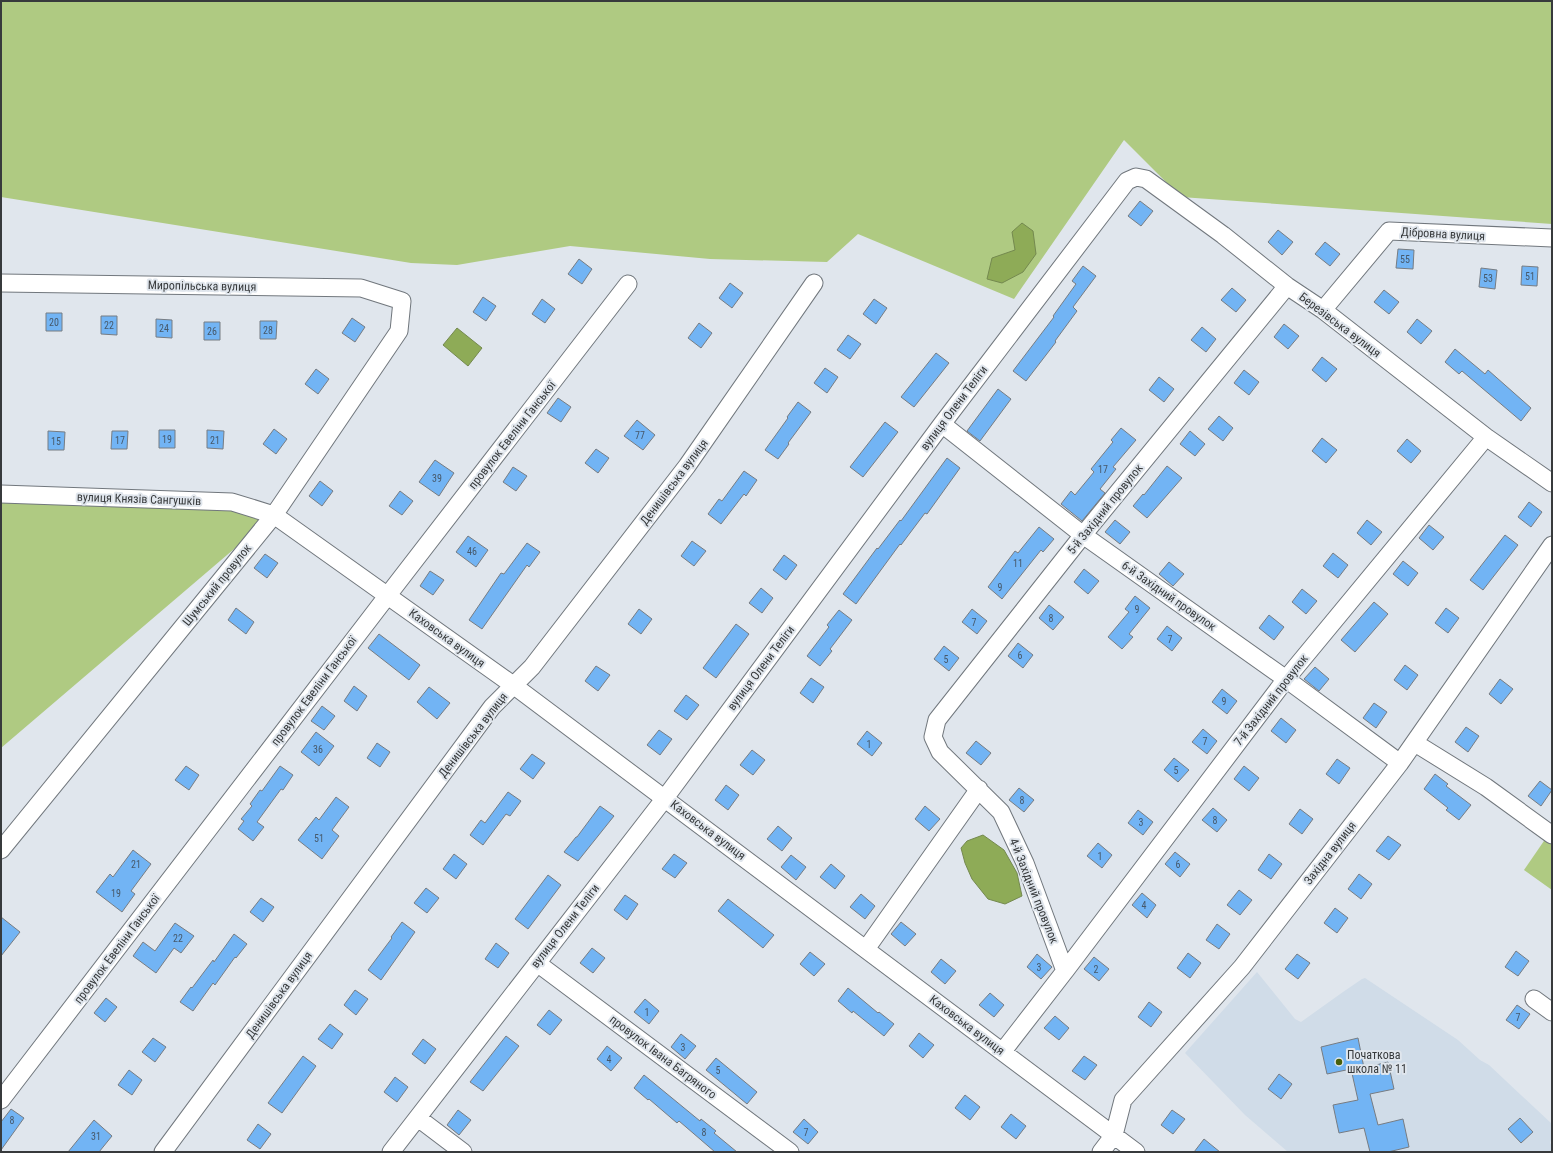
<svg xmlns="http://www.w3.org/2000/svg" width="1553" height="1153" font-family="'Roboto Condensed',sans-serif">
<style>
.built{fill:#d0dce8}
.green{fill:#afca82}
.water{fill:#8eab57;stroke:#74894f}
.building{fill:#72b4f4;stroke:#777c82}
.lines{fill:none;stroke-linecap:round;stroke-linejoin:round}
.minor-casing{stroke:#71777d;stroke-width:19}
.minor{stroke:#fff;stroke-width:17}
.poi-dot{fill:#485f0b;stroke:#e0e6ed;stroke-width:1.5}
.labels{text-anchor:middle;stroke-width:4;stroke-linejoin:round;paint-order:stroke}
.number-label{font-size:10px;fill:#46586a}
.street-label{font-size:12px;fill:#373a3c;stroke:#e0e6ed}
.poi-label{font-size:12px;fill:#373a3c;stroke:#e0e6ed;text-anchor:start}
</style>
<rect width="100%" height="100%" fill="#e0e6ed"/>
<path class="built" d="M1257 972 1295 1019 1301 1022 1343 992 1362 979 1365 978 1458 1040 1480 1060 1489 1065 1552 1124V1137L1550 1143 1552 1145V1152H1288L1245 1115 1185 1053Z"/>
<path class="green" d="M1 1H1552V224L1181 197 1124 140 1014 299 858 234 827 262 710 259 570 246 457 265 411 263 1 197Z
M1 494 232 502 274 515 1 748Z
M1546 838 1552 842V890L1524 870Z"/>
<path class="water" d="M1022 223 1033 231 1036 254 1023 272 1002 283 987 279 992 258 1015 250 1012 232Z
M457 328 482 348 468 366 443 345Z
M983 835 1004 850 1017 873 1022 896 1005 904 988 899 972 879 965 863 961 848 967 841Z"/>
<path class="building" d="M1140 201 1153 211 1141 226 1128 216Z
M1278 230 1293 242 1282 255 1268 242Z
M1325 242 1340 254 1330 266 1315 254Z
M1398 249 1414 250 1413 269 1396 268Z
M579 259 592 269 582 284 568 274Z
M1083 266 1096 276 1073 307 1077 311 1055 341 1056 342 1026 381 1013 371 1054 317 1053 316 1076 284 1072 281Z
M1522 266 1538 267 1537 286 1521 285Z
M1481 268 1497 270 1495 289 1479 287Z
M730 283 743 293 732 308 719 298Z
M1232 288 1246 300 1236 312 1221 300Z
M1384 290 1399 302 1389 314 1374 302Z
M483 297 496 306 486 321 473 312Z
M542 299 555 309 545 323 532 314Z
M874 299 887 308 876 324 863 314Z
M46 313H62V331H46Z
M101 316H117V335L101 334Z
M352 318 365 327 355 342 342 333Z
M156 319 172 320V338L156 337Z
M1417 319 1432 331 1421 344 1407 332Z
M260 321H277L276 339H260Z
M204 322H220V340H204Z
M699 323 712 333 701 348 688 338Z
M1284 324 1299 336 1288 349 1274 337Z
M1202 327 1216 339 1206 352 1191 340Z
M848 335 861 344 850 359 837 350Z
M1455 349 1485 374 1488 370 1531 408 1521 421 1462 371 1459 374 1445 362Z
M936 353 949 363 914 407 901 397Z
M1322 357 1337 369 1326 382 1312 370Z
M825 368 838 377 827 393 814 383Z
M316 369 329 379 318 394 305 384Z
M1244 370 1259 382 1249 395 1234 383Z
M1159 377 1174 389 1164 402 1149 390Z
M998 389 1011 399 980 441 967 431Z
M558 398 571 407 561 422 547 413Z
M798 402 811 412 788 443 789 444 778 459 765 450 788 418 787 417Z
M1219 416 1233 428 1223 441 1208 429Z
M637 420 655 435 643 450 624 436Z
M885 422 898 432 863 477 850 467Z
M1121 428 1136 440 1113 467 1116 469 1100 489 1105 493 1082 521 1061 504 1071 491 1075 495 1094 472 1091 469 1113 442 1111 440Z
M274 429 287 439 276 454 263 444Z
M159 430H175V448H159Z
M207 430 224 431 223 449 207 448Z
M48 431 65 432 64 450H48Z
M112 431H128L127 449H111Z
M1190 431 1205 444 1195 456 1180 444Z
M1322 438 1337 450 1326 463 1312 451Z
M1407 439 1421 451 1411 463 1397 451Z
M596 449 609 458 598 473 585 463Z
M947 458 960 468 927 514 925 513 901 545 900 544 856 604 843 594 877 548 878 549 900 520 901 521Z
M435 460 454 473 439 496 419 482Z
M1167 466 1182 478 1147 518 1133 506 1143 494 1144 495Z
M513 467 527 476 516 491 503 482Z
M744 471 757 480 746 496 744 494 721 524 708 514 719 499 722 501Z
M320 481 333 491 322 506 309 496Z
M400 491 413 501 402 515 389 506Z
M1529 502 1542 512 1531 527 1518 517Z
M1115 520 1130 532 1120 544 1105 532Z
M1367 520 1382 532 1371 545 1357 533Z
M1429 525 1444 537 1433 550 1419 538Z
M1039 527 1054 539 1043 552 1041 550 1002 599 988 587 1015 551 1018 553Z
M1505 535 1518 545 1483 590 1470 580Z
M468 536 488 550 476 567 456 552Z
M692 541 706 551 694 566 681 556Z
M527 543 540 552 529 567 527 565 482 629 469 620 501 573 504 574Z
M1333 553 1348 565 1338 578 1323 566Z
M265 554 278 563 267 578 254 568Z
M784 555 797 565 786 580 773 570Z
M1403 561 1418 573 1408 586 1393 574Z
M1169 562 1184 574 1173 586 1159 574Z
M1084 569 1099 581 1088 594 1074 582Z
M430 571 444 580 433 595 420 586Z
M761 588 773 598 762 613 749 603Z
M1302 589 1317 601 1306 614 1292 602Z
M1135 596 1150 608 1129 634 1133 637 1122 649 1108 637 1129 612 1125 609Z
M1374 602 1388 614 1355 652 1341 640Z
M1049 605 1064 617 1053 630 1039 618Z
M236 608 254 622 246 634 228 620Z
M1446 608 1459 618 1448 633 1435 623Z
M639 609 652 619 641 634 628 624Z
M972 609 987 621 977 634 962 622Z
M839 610 852 620 830 649 832 651 820 666 807 656 829 627 827 625Z
M1269 615 1284 627 1274 640 1259 628Z
M736 624 749 634 716 678 703 668Z
M1167 626 1182 638 1172 651 1157 639Z
M379 634 420 665 409 680 368 648Z
M1018 643 1033 655 1023 668 1008 656Z
M944 646 959 658 949 671 934 659Z
M1405 665 1418 675 1407 690 1394 680Z
M596 666 610 675 598 691 585 681Z
M1315 667 1329 679 1319 691 1304 679Z
M811 678 824 687 813 703 800 693Z
M1500 679 1513 689 1501 704 1489 694Z
M354 686 367 696 357 711 344 701Z
M429 687 450 703 437 719 417 702Z
M1222 689 1237 701 1227 714 1212 702Z
M686 695 699 705 687 720 674 711Z
M1374 703 1387 712 1376 728 1363 718Z
M322 706 335 716 324 730 311 721Z
M1281 718 1296 730 1286 743 1271 731Z
M1466 727 1479 736 1468 752 1455 742Z
M1203 729 1217 741 1207 754 1192 742Z
M659 730 672 739 660 755 647 745Z
M867 731 882 743 872 756 857 744Z
M316 732 334 746 319 766 301 752Z
M976 741 991 753 981 765 966 753Z
M377 743 390 752 380 767 367 758Z
M752 750 765 760 753 775 740 765Z
M532 754 545 763 533 779 520 769Z
M1174 758 1189 770 1178 782 1164 770Z
M1337 759 1350 768 1339 784 1326 774Z
M186 766 199 775 189 790 175 780Z
M280 766 293 775 283 790 281 789 257 822 264 827 253 841 238 829 244 821 241 819 252 806 250 804 260 790 262 791Z
M1244 766 1259 778 1249 791 1234 779Z
M1435 774 1448 784 1446 786 1471 805 1459 820 1446 810 1448 808 1424 789Z
M1540 781 1552 790 1541 806 1528 796Z
M726 785 739 795 728 810 715 800Z
M1019 788 1034 800 1024 812 1009 800Z
M508 792 521 801 510 816 506 814 483 845 470 835 481 820 485 823Z
M336 797 349 807 332 830 339 836 322 859 298 840 316 817 319 820Z
M600 806 614 816 578 861 564 852 576 837H577Z
M925 806 940 819 929 831 915 819Z
M1213 808 1227 820 1217 832 1202 820Z
M1300 809 1313 819 1302 834 1289 824Z
M1138 810 1153 822 1143 835 1128 823Z
M778 826 792 838 782 851 767 839Z
M1388 836 1401 845 1389 860 1376 851Z
M1098 843 1112 855 1102 868 1087 856Z
M133 850 151 864 131 891 135 894 122 912 96 892 110 874 113 877Z
M1175 852 1190 864 1180 877 1165 864Z
M454 854 467 864 456 879 443 869Z
M674 854 687 863 675 878 662 869Z
M1269 854 1282 864 1271 879 1258 870Z
M791 855 806 867 796 880 781 867Z
M831 864 845 876 835 889 820 877Z
M1359 874 1372 884 1361 899 1348 889Z
M548 875 561 885 528 929 515 919Z
M426 888 439 898 427 913 414 903Z
M1239 890 1252 900 1240 915 1227 905Z
M1142 893 1156 905 1147 918 1132 905Z
M861 894 875 906 865 919 850 907Z
M625 895 638 904 627 920 614 910Z
M261 898 274 907 263 922 250 912Z
M728 899 774 935 763 948 718 911Z
M1335 908 1348 918 1337 933 1324 923Z
M1 917 20 932 1 956Z
M402 922 415 932 381 980 368 970 392 938 391 937Z
M901 922 916 934 905 946 891 934Z
M175 923 194 936 181 953 174 948 156 973 133 956 143 942 155 951Z
M1217 924 1230 934 1219 949 1206 940Z
M234 934 247 944 236 958 235 957 215 985 213 983 193 1011 180 1002 191 987 192 988 213 960 214 962Z
M496 943 509 953 498 968 485 959Z
M592 948 605 958 593 973 580 963Z
M1516 951 1529 961 1518 976 1505 967Z
M810 952 825 964 814 976 800 964Z
M1188 953 1201 963 1190 978 1177 968Z
M1037 954 1052 967 1041 979 1027 967Z
M1297 954 1310 963 1298 979 1285 969Z
M1094 957 1109 969 1099 981 1084 969Z
M941 959 956 971 945 984 931 972Z
M848 988 878 1013 879 1012 894 1024 884 1036 853 1011 852 1013 838 1001Z
M355 990 368 999 356 1015 344 1005Z
M990 993 1004 1005 994 1017 979 1005Z
M106 998 117 1007 105 1022 94 1013Z
M645 999 659 1011 649 1024 634 1012Z
M1149 1002 1162 1012 1151 1027 1138 1017Z
M1517 1005 1530 1014 1519 1029 1506 1020Z
M549 1010 562 1020 550 1035 537 1025Z
M1055 1016 1069 1028 1059 1040 1044 1028Z
M330 1024 343 1034 332 1049 318 1039Z
M919 1033 934 1045 923 1058 909 1046Z
M681 1034 696 1046 685 1059 671 1047Z
M506 1036 519 1046 483 1091 470 1082Z
M153 1038 166 1047 155 1062 142 1052Z
M1358 1038 1364 1068 1388 1062 1394 1089 1370 1094 1378 1125 1403 1119 1409 1147 1388 1152H1370L1364 1128 1339 1133 1333 1105 1358 1100 1351 1069 1327 1074 1321 1047Z
M423 1039 436 1049 425 1064 412 1054Z
M607 1046 622 1058 611 1071 597 1059Z
M303 1056 316 1066 282 1113 268 1103Z
M1084 1056 1097 1065 1085 1080 1072 1071Z
M716 1058 757 1092 747 1104 706 1070Z
M129 1070 142 1080 132 1095 118 1085Z
M1279 1074 1292 1084 1281 1099 1268 1089Z
M644 1075 700 1121 701 1119 716 1131 714 1133 737 1152H715L679 1121 677 1123 649 1099 648 1100 634 1088Z
M395 1077 408 1087 397 1102 384 1092Z
M965 1095 980 1107 970 1120 955 1108Z
M11 1109 24 1118 1 1150V1122Z
M458 1110 471 1120 459 1135 447 1125Z
M1172 1110 1185 1119 1173 1134 1161 1125Z
M1011 1114 1026 1126 1016 1139 1001 1127Z
M1520 1118 1533 1132 1521 1143 1508 1129Z
M804 1119 818 1132 808 1144 793 1132Z
M94 1120 112 1136 99 1152H68Z
M258 1124 271 1134 260 1149 247 1140Z
M1204 1139 1220 1152H1194Z"/>
<g class="lines">
<g class="minor-casing">
<path id="minor" d="M1 283 361 288 402 301 399 331 274 515 1 850
M1323 310 1389 231 1552 238
M942 424 1083 535 1286 679 1400 763
M1 494 232 502 274 515 513 685 1136 1152
M1415 743 1486 787 1552 835
M866 949 979 789
M537 963 790 1152
M1065 971 1286 679 1486 437
M1534 999 1552 1012
M1003 1051 1065 971 1025 863 1001 812 940 752 933 737 937 720 1083 535 1287 286
M1 1100 388 595 628 284
M418 1118 463 1152
M163 1152 492 707 532 667 687 466 814 283
M391 1152 665 798 942 424 1127 181 1136 177 1146 179 1223 235 1287 286 1323 310 1486 437 1552 483
M1101 1152 1114 1135 1123 1100 1242 967 1400 763 1552 545"/>
</g>
<use href="#minor" class="minor"/>
</g>
<circle class="poi-dot" cx="1339" cy="1062" r="4"/>
<g class="labels">
<g class="number-label">
<text x="1405" y="263">55</text>
<text x="1530" y="280">51</text>
<text x="1488" y="282">53</text>
<text x="54" y="326">20</text>
<text x="109" y="329">22</text>
<text x="164" y="332">24</text>
<text x="268" y="334">28</text>
<text x="212" y="335">26</text>
<text x="640" y="439">77</text>
<text x="167" y="443">19</text>
<text x="120" y="444">17</text>
<text x="215" y="444">21</text>
<text x="56" y="445">15</text>
<text x="1103" y="473">17</text>
<text x="437" y="482">39</text>
<text x="472" y="555">46</text>
<text x="1018" y="567">11</text>
<text x="1000" y="591">9</text>
<text x="1137" y="613">9</text>
<text x="1051" y="622">8</text>
<text x="974" y="626">7</text>
<text x="1170" y="643">7</text>
<text x="1020" y="659">6</text>
<text x="946" y="663">5</text>
<text x="1224" y="705">9</text>
<text x="1205" y="745">7</text>
<text x="869" y="748">1</text>
<text x="318" y="753">36</text>
<text x="1176" y="774">5</text>
<text x="1022" y="804">8</text>
<text x="1215" y="824">8</text>
<text x="1141" y="826">3</text>
<text x="319" y="842">51</text>
<text x="1100" y="860">1</text>
<text x="136" y="868">21</text>
<text x="1178" y="868">6</text>
<text x="116" y="897">19</text>
<text x="1144" y="909">4</text>
<text x="178" y="942">22</text>
<text x="1039" y="971">3</text>
<text x="1096" y="973">2</text>
<text x="647" y="1016">1</text>
<text x="1518" y="1021">7</text>
<text x="683" y="1051">3</text>
<text x="609" y="1063">4</text>
<text x="718" y="1074">5</text>
<text x="12" y="1124">8</text>
<text x="704" y="1136">8</text>
<text x="806" y="1136">7</text>
<text x="96" y="1140">31</text>
</g>
<g class="street-label">
<text transform="translate(1443 234) rotate(3)" y="4">Дібровна вулиця</text>
<text transform="translate(202 286) rotate(1)" y="4">Миропільська вулиця</text>
<text transform="translate(1340 325) rotate(37)" y="4">Березівська вулиця</text>
<text transform="translate(954 408) rotate(-53)" y="4">вулиця Олени Теліги</text>
<text transform="translate(512 435) rotate(-52)" y="4">провулок Евеліни Ганської</text>
<text transform="translate(674 482) rotate(-53)" y="4">Денишівська вулиця</text>
<text transform="translate(139 499) rotate(2)" y="4">вулиця Князів Сангушків</text>
<text transform="translate(1105 509) rotate(-51)" y="4">5-й Західний провулок</text>
<text transform="translate(217 585) rotate(-51)" y="4">Шумський провулок</text>
<text transform="translate(1169 596) rotate(35)" y="4">6-й Західний провулок</text>
<text transform="translate(447 638) rotate(36)" y="4">Каховська вулиця</text>
<text transform="translate(761 668) rotate(-53)" y="4">вулиця Олени Теліги</text>
<text transform="translate(314 691) rotate(-53)" y="4">провулок Евеліни Ганської</text>
<text transform="translate(1271 700) rotate(-52)" y="4">7-й Західний провулок</text>
<text transform="translate(473 735) rotate(-52)" y="4">Денишівська вулиця</text>
<text transform="translate(708 830) rotate(37)" y="4">Каховська вулиця</text>
<text transform="translate(1330 853) rotate(-52)" y="4">Західна вулиця</text>
<text transform="translate(1034 891) rotate(68)" y="4">4-й Західний провулок</text>
<text transform="translate(565 926) rotate(-52)" y="4">вулиця Олени Теліги</text>
<text transform="translate(117 949) rotate(-53)" y="4">провулок Евеліни Ганської</text>
<text transform="translate(279 995) rotate(-54)" y="4">Денишівська вулиця</text>
<text transform="translate(967 1025) rotate(37)" y="4">Каховська вулиця</text>
<text transform="translate(663 1057) rotate(37)" y="4">провулок Івана Багряного</text>
</g>
<g class="poi-label">
<text x="1347" y="1059">Початкова<tspan x="1347" dy="14">школа № 11</tspan></text>
</g>
</g>
<rect width="1553" height="1153" fill="none" stroke="#373a3c" stroke-width="4"/>
</svg>
